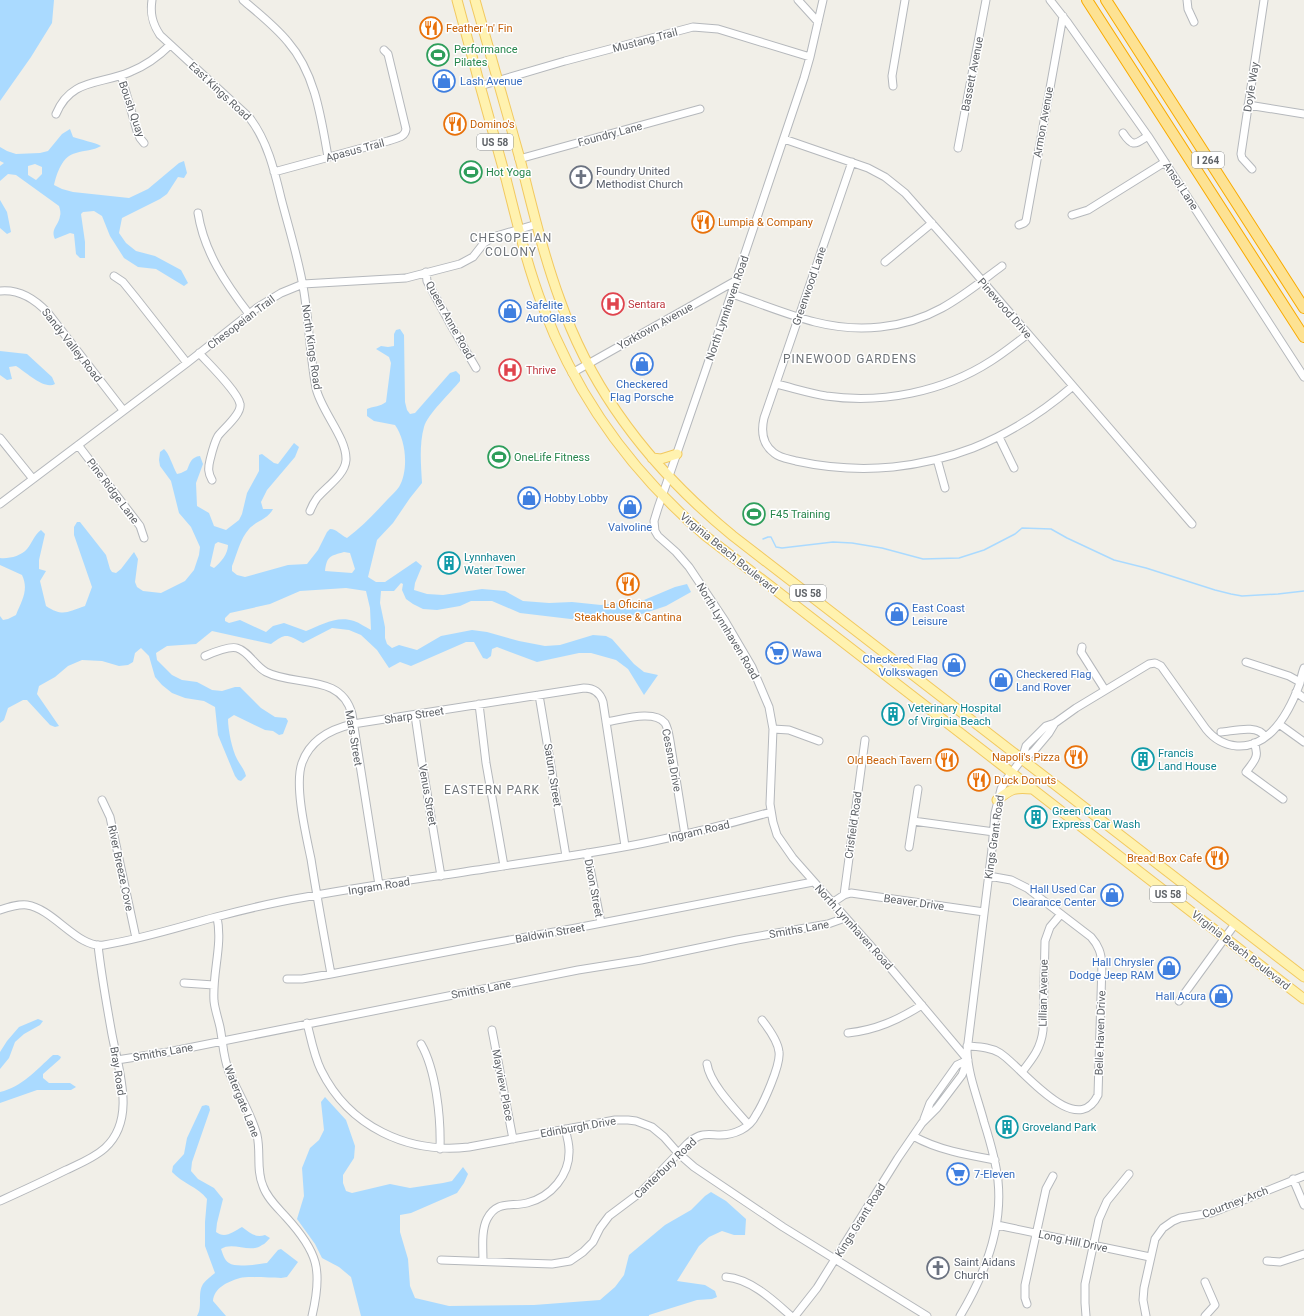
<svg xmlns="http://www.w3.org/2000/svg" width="1304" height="1316" font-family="Roboto,sans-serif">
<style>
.water{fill:#aadaff;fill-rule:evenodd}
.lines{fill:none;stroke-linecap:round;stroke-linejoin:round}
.stream{stroke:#aadaff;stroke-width:1.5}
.minor-casing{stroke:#b5b8bc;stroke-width:9}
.major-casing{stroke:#f2c960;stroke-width:11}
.highway-casing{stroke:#f9ab00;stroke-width:12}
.minor{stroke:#fff;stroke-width:7}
.major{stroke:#fff2af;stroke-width:9}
.highway{stroke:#fde293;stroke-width:10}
.labels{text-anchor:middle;stroke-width:3;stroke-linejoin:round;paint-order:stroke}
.shield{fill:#fff;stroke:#8f9295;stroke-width:1}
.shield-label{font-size:10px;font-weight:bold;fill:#5f6368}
.food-label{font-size:11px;fill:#c56008;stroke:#fff;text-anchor:start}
.street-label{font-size:11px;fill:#5f6368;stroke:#fff}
.leisure-label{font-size:11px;fill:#27864d;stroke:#fff;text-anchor:start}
.shop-label{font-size:11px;fill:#366cbe;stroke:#fff;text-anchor:start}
.worship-label{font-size:11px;fill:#5b616d;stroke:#fff;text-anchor:start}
.health-label{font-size:11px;fill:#be3a42;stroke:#fff;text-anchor:start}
.culture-label{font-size:11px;fill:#0d838f;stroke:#fff;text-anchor:start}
.neighbourhood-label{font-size:12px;letter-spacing:1px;fill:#70757a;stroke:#fff}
</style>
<rect width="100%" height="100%" fill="#f1efe8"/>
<path class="water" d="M0 0H54L52 23 31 57 0 101Z
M70 129 73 137C81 140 94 142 101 146 93 151 85 150 76 153 62 156 57 173 54 185L62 189 73 192 129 198 148 189 179 163 184 161 187 173 184 178 178 177 167 194 160 199 122 218 119 233 126 243 136 251 155 256 181 270 188 283 184 286 156 269 138 267 124 258 110 236 102 216 94 211 83 212 81 214 85 242V258H80L76 254 74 234 70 233 55 239C50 229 59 225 60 216 61 213 60 209 59 206L16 175 8 174 0 181V166L4 163 0 161V147L7 151 16 154 40 153 48 151 62 134ZM35 164 42 167V174L36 180 28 175V166Z
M0 200 7 212 11 232 7 234 0 228Z
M400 329 404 335 405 402 407 410 410 414 415 413 450 373 456 371 460 375V381C451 392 427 415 424 427 419 445 421 465 422 483L410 498 393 523 377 540 368 577 376 582H385L416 561 422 566 415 583 414 590 427 594 443 595 482 589 505 591 523 601 549 603 572 602 601 605 644 600 675 587 687 584 691 592 666 606 642 614 579 620 520 613 492 601H471L460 606 437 610 423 609 413 604 406 599 402 590 403 584 401 583 394 591H381L380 603 385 627V638L387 644 392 648 399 645 417 650 441 636 472 630 487 632 519 641 545 646 560 645 593 635 606 636 612 639 634 664 644 672 658 675 644 695 628 669 616 660 591 653H579L537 662 497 647 492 649 491 656 487 659 483 658 474 642H466L411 666 400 662 389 668 377 650 361 635 349 630 332 628 303 643C286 634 286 633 271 644L212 631 196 644 167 646 156 653 157 660 172 675 182 680 197 682 212 690 222 691 235 687H240L261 708 275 717 286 718 288 721 283 734 279 735 273 731 265 730 234 715 228 719C228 729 232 750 237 759 240 765 245 770 246 776L241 781 238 780 235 776 218 735 215 707 204 701 185 698 172 693 162 685 155 677 149 656 141 648 135 653 133 662 128 665 119 666 102 661 82 660 68 666 55 677 39 686 37 694 59 726 55 727 50 725 27 700H23L8 708 4 720 0 723V616L3 620 8 619 16 615C22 600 29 590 22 575L0 565V558C9 559 21 556 27 549 32 543 34 535 41 530L45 534 39 560V569L46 571 40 581 46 606C63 617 67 612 85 606L92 587 74 535V527L77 522H80L106 555 110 569 112 572 116 573 121 569 134 552 138 559 135 582 137 587 143 591 161 593 185 581 194 570 199 555 200 547 191 527 179 513 171 481 160 466 159 460 160 452 164 449C169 453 173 467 177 474L181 473 187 470C190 463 191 457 200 456L203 464 196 483 197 506 209 513 214 526 226 530 239 520 242 514 247 493 259 471V455L262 454 274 463 278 464 294 443 299 447 295 457 267 490 261 502 263 509H273C268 519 256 521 249 529 240 539 237 554 232 566V571L237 575 245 577 288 565 307 564 318 550 327 532 330 529C337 529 340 535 347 538 362 527 374 514 387 500 391 496 396 491 399 487 409 470 406 440 395 425L374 421 367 416V409C374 406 380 407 386 402L391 363 389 357 376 349 381 346 388 347 394 346V334L396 330ZM218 542 228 545C228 554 221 562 214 568L210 566 215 544ZM344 552 350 553 355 569 352 573 325 571C327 555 331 556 344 552ZM346 588 366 591 370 608 371 630C365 627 360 623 354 621 337 615 321 625 306 631L284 623 273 626 266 632 240 620 229 623 225 621V618L230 613 270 604 300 591Z
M0 351 27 354 52 377 55 384C44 390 26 372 16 366L9 367 12 379 7 380 0 375Z
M38 1019 43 1021 40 1025 24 1034 15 1042 9 1058 0 1069V1052L7 1041 19 1027Z
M53 1055H58L61 1057 60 1059 43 1074V1078L49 1083H70L76 1087 71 1090H37L0 1103V1092C22 1087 36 1070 53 1055Z
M325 1097 346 1120 355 1146 354 1158 343 1175V1183L346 1191 352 1193 390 1184 410 1188 443 1183 452 1181 463 1167 468 1174 464 1183 457 1193 411 1213 400 1215V1232L408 1259 410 1286 415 1298 449 1306 534 1305 600 1300 615 1287 624 1275 629 1255 665 1225 691 1210 705 1196 711 1192 726 1201 746 1219 745 1235H734L722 1231 709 1237 699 1246 677 1281 705 1285 715 1291 717 1297 712 1299 697 1300 649 1315V1316H361L351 1277 339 1267 322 1258 315 1244 297 1219 304 1196 302 1168 310 1148 319 1140 324 1130 321 1102Z
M206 1105 209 1106 210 1110 192 1162 191 1171 198 1179 214 1188 223 1199 217 1223 216 1232C225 1239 233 1232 242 1227 250 1233 255 1238 265 1235L270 1238C267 1241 265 1244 262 1245 250 1254 233 1241 221 1249 223 1254 224 1260 229 1263 236 1268 258 1264 267 1263L278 1250 281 1249 298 1262 287 1277 281 1278C271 1278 248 1276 240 1278 227 1282 214 1288 213 1301L226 1316H197C203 1306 197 1294 203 1284 206 1280 211 1276 215 1273L205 1246V1222L207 1199C198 1187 182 1183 172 1172L173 1166 184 1154 187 1138 202 1106Z"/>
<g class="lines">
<path class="stream" d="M763 539 768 537H771L776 547 782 548 833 542 852 543 882 548 923 559 959 558 984 550 1015 534 1022 528 1051 529 1067 538 1114 560 1146 568 1215 590 1231 594 1242 596 1278 594 1304 591"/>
<g class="minor-casing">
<path id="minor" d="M152 0C150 13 152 23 160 35L249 117C267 140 274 169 281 198 289 229 299 260 304 292 309 323 310 356 316 388 321 411 347 438 346 460 345 475 326 487 317 498 314 502 312 506 310 511
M243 0C258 13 275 26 288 42 315 73 321 117 328 157
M798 0 818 22
M823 0 810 57 804 78 706 369 658 508 654 521 655 531 658 536 676 552 689 567 725 621 752 667 769 707 773 729 770 804 773 822 777 835 793 858 893 971 968 1060
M1050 0 1068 23 1148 136 1304 377
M1187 0 1188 9 1194 22
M121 75 137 131 140 138 144 143
M480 86 565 61 693 27 718 29 810 57
M893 86 892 76 905 0
M1248 105 1304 114
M56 114C71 78 100 85 130 72 145 66 158 57 170 45
M1123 133C1133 148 1135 144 1148 136
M784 139 868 168 885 177 905 193 960 255 1192 524
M958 148 986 0
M519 159 700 109
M852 162 764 418C761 431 762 444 774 453 780 458 789 459 796 461 828 468 861 470 893 467 920 464 947 458 973 448 1010 433 1043 412 1073 386
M1252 169 1242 158 1241 154 1264 0
M274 172 388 141C396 138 405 138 406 129L388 54 384 50
M198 213C204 252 226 284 249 314
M1072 215 1088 210 1165 162
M1019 225 1024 223 1026 221 1063 16
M885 262 932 223
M426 272 427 281 452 327 476 368
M114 276 123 282 136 298 187 363
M0 291C20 289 35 299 48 313L123 410
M732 294C759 303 788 315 815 322 858 333 904 329 942 308 964 296 983 280 1002 266
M199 353C208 363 238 392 240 404 242 414 224 428 218 436 214 443 212 452 210 460 208 468 208 473 212 480
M572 373 737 280
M776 384C793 388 809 393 826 396 882 404 943 392 991 361 1004 353 1016 343 1028 334
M999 437 1014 468
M0 438 33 479
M78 445 140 526 144 538
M937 459 945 488
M0 504 187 363 258 307 281 293 303 284 406 278 460 264 473 257 484 243 493 237 537 224
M1082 647 1081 652 1105 690
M205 656C212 653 230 646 237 648 248 651 255 666 266 672 295 687 341 673 352 714L379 885
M1246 662 1289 676 1300 682
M1296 692 1304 698
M539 695 566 856
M479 704 486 763 504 866
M415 715 422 763 441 876
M606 722C621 720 654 709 665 723 668 728 669 735 670 741L685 835
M1279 724 1304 742
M773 729 789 730 819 741
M1221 732C1234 731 1258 724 1265 737
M1254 743C1260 757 1254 761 1246 772L1283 799
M1022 759 1033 752 1049 733 1055 723
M102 800 110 817 136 938
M913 821 994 832
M909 847 918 789
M587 853 601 923
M844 895 865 740
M832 903 844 895 851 893 984 912
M0 910C9 907 18 904 27 905 54 909 78 949 104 945 142 939 179 927 216 917 246 909 276 902 306 897 365 886 425 878 484 869 541 860 598 853 654 841 693 833 732 823 771 812
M217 917C223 945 212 973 214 1001 215 1010 218 1018 220 1027 223 1042 223 1057 229 1072 238 1093 251 1113 257 1135 261 1152 256 1170 263 1186 267 1198 278 1208 286 1217 318 1252 323 1270 312 1316
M331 974C324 936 317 898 311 859 306 835 294 785 302 763 310 740 331 729 353 724L584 688C593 688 600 692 603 702L625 846
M287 979H302L331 974 482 945 576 928 813 882
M184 983 214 985
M1179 1001 1235 924
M307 1023C311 1039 314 1056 321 1070 349 1127 408 1154 469 1147L615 1120H628L636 1121 652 1127 664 1137 678 1153 694 1167 783 1227 927 1316
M492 1030 513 1139
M848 1033C876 1030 898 1020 922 1005
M421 1044C436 1070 441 1118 440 1149
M967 1046C979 1047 990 1047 1000 1053 1021 1066 1076 1141 1098 1095L1102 964C1101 953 1099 946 1091 937L1027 888 1011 880 989 876
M117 1060 168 1052 578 970 641 960 737 940 828 924 845 918
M707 1064C710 1084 735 1109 748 1124
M1022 1072C1033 1058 1041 1048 1043 1030L1045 941 1050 927 1061 914
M924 1119 930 1103 957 1065 968 1060
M913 1136C938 1150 967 1155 995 1160
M1293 1179 1304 1205
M0 1201C22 1191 44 1181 66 1170 79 1164 94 1158 105 1148 138 1118 117 1066 111 1029 106 1001 101 973 98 945
M997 1225 1150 1257
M441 1260 552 1264 570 1261 583 1252 593 1242 600 1228 609 1216 641 1192 687 1144C690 1141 694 1138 699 1136 706 1133 713 1135 720 1135 727 1135 735 1133 741 1130 747 1127 753 1121 756 1115 763 1104 781 1065 779 1052 778 1041 769 1029 762 1020
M483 1261C483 1248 481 1231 487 1219 497 1200 511 1207 527 1203 551 1197 570 1175 569 1150 569 1143 567 1136 565 1129
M1267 1261 1280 1262 1304 1254
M726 1277C751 1279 773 1300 791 1316
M1027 1304 1025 1298V1285L1046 1189 1053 1176
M795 1316 817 1288 898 1158 922 1123 937 1108 962 1075 967 1062
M960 1316C984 1276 1003 1229 998 1181 996 1161 990 1141 984 1122 978 1099 968 1075 967 1051L992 849 995 813 1001 789 1006 780 1022 759 1026 746 1046 726 1055 723 1076 708 1149 664 1155 663 1161 666 1206 729C1214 739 1224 745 1237 746 1271 748 1290 710 1300 683 1301 678 1302 673 1304 668
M1086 1316 1085 1303V1284L1099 1219 1107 1201 1129 1174
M1146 1316 1143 1300 1144 1288 1155 1239 1163 1228 1173 1221 1180 1218 1211 1213 1304 1176
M1205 1316 1215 1305 1205 1282"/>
</g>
<g class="major-casing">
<path id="major" d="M457 0C473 60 489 119 506 179 517 222 527 266 543 307 577 397 634 475 707 537L1304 999
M475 0C490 53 505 106 520 159 532 206 543 254 560 300 593 395 656 473 733 536L1304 977
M652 458 661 459 677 454
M997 800C1011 789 1014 787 1032 789"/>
</g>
<g class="highway-casing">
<path id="highway" d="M1087 0 1304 337
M1106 0 1304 308"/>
</g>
<use href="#minor" class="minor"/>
<use href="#major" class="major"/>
<use href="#highway" class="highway"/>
</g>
<defs>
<g id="restaurant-ring" transform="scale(1.15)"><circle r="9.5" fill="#fff" stroke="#e8710a" stroke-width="1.5"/><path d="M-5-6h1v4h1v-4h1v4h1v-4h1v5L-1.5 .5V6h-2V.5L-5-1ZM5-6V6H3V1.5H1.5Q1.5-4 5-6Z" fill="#e8710a"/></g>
<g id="stadium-ring" transform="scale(1.15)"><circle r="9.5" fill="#fff" stroke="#2e9e5b" stroke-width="1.5"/><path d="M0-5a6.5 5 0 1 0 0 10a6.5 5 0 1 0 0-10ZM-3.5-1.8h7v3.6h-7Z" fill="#2e9e5b"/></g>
<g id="shop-ring" transform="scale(1.15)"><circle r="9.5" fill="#fff" stroke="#3f7fe0" stroke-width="1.5"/><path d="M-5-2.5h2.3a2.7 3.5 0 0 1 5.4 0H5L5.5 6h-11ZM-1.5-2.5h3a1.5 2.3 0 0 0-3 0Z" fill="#3f7fe0"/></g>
<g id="church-ring" transform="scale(1.15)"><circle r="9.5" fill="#fff" stroke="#6b7280" stroke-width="1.5"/><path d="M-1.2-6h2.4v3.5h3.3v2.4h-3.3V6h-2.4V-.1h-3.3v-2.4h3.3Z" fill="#6b7280"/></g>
<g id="hospital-ring" transform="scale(1.15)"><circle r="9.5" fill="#fff" stroke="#e0444e" stroke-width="1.5"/><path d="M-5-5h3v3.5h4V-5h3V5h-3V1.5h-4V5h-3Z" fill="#e0444e"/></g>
<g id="building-ring" transform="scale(1.15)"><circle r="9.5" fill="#fff" stroke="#0f9aa8" stroke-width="1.5"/><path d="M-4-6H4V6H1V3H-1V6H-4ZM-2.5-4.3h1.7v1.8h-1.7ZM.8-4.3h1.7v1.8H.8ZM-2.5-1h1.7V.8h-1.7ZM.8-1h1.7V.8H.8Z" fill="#0f9aa8"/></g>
<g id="supermarket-ring" transform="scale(1.15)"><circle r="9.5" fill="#fff" stroke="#3f7fe0" stroke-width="1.5"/><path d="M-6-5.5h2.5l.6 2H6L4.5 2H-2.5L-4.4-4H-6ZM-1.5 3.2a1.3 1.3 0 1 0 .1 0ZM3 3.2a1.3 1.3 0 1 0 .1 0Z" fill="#3f7fe0"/></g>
</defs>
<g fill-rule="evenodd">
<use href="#restaurant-ring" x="431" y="28"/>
<use href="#stadium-ring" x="438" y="55"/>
<use href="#shop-ring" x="444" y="81"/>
<use href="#restaurant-ring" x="455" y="124"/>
<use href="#stadium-ring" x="471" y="172"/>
<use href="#church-ring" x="581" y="177"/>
<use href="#restaurant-ring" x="703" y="222"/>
<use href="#hospital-ring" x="613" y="304"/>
<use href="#shop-ring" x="510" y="311"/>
<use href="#shop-ring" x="642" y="364"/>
<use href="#hospital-ring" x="510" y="370"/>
<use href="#stadium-ring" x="499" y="457"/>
<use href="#shop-ring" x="529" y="498"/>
<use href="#shop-ring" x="630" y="507"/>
<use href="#stadium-ring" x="754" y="514"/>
<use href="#building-ring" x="449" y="563"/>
<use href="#restaurant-ring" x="628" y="584"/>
<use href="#shop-ring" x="897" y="614"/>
<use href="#supermarket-ring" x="777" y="653"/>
<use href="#shop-ring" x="954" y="665"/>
<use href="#shop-ring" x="1001" y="680"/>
<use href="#building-ring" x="893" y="714"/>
<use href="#restaurant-ring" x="1076" y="757"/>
<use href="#building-ring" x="1143" y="759"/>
<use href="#restaurant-ring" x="947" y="760"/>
<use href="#restaurant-ring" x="979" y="780"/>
<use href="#building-ring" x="1036" y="817"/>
<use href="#restaurant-ring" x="1217" y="858"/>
<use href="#shop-ring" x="1112" y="895"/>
<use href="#shop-ring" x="1169" y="968"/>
<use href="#shop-ring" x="1221" y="996"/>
<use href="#building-ring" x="1007" y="1127"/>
<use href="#supermarket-ring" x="958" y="1174"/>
<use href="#church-ring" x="938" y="1268"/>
</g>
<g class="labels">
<g class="shield">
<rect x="477" y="134" width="36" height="16" rx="3"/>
<rect x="1192" y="152" width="32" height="16" rx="3"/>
<rect x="790" y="585" width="36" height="16" rx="3"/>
<rect x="1150" y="886" width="36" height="16" rx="3"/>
</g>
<g class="shield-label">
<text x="495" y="146">US 58</text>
<text x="1208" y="164">I 264</text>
<text x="808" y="597">US 58</text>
<text x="1168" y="898">US 58</text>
</g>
<g class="food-label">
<text x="446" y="32">Feather 'n' Fin</text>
<text x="470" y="128">Domino's</text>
<text x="718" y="226">Lumpia &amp; Company</text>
<text x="628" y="608" text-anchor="middle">La Oficina<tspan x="628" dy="13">Steakhouse &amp; Cantina</tspan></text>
<text x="1060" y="761" text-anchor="end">Napoli's Pizza</text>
<text x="932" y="764" text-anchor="end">Old Beach Tavern</text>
<text x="994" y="784">Duck Donuts</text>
<text x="1202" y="862" text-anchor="end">Bread Box Cafe</text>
</g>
<g class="street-label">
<text transform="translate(645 40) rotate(-15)" y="4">Mustang Trail</text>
<text transform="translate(972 74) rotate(-79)" y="4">Bassett Avenue</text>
<text transform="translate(1251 87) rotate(-81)" y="4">Doyle Way</text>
<text transform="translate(220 91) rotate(43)" y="4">East Kings Road</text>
<text transform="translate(132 109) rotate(71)" y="4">Boush Quay</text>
<text transform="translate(1043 122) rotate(-80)" y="4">Armon Avenue</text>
<text transform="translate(610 134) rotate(-15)" y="4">Foundry Lane</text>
<text transform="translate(355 150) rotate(-15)" y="4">Apasus Trail</text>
<text transform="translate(1181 186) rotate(57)" y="4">Ansol Lane</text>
<text transform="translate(809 286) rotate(-71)" y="4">Greenwood Lane</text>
<text transform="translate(727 308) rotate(-71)" y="4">North Lynnhaven Road</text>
<text transform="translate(1005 308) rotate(49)" y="4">Pinewood Drive</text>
<text transform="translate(450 320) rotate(61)" y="4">Queen Anne Road</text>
<text transform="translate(241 322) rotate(-37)" y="4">Chesopeian Trail</text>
<text transform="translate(655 326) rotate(-29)" y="4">Yorktown Avenue</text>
<text transform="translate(72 345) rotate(52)" y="4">Sandy Valley Road</text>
<text transform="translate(312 347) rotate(82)" y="4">North Kings Road</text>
<text transform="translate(113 491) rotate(53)" y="4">Pine Ridge Lane</text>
<text transform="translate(729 553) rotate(39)" y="4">Virginia Beach Boulevard</text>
<text transform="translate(728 631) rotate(59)" y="4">North Lynnhaven Road</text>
<text transform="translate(414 715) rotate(-9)" y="4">Sharp Street</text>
<text transform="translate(354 738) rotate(80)" y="4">Mars Street</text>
<text transform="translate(672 760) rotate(79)" y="4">Cessna Drive</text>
<text transform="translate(553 775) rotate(81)" y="4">Saturn Street</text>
<text transform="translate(428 795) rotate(80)" y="4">Venus Street</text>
<text transform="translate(853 825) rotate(-82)" y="4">Crisfield Road</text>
<text transform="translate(699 831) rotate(-13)" y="4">Ingram Road</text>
<text transform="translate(994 837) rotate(-82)" y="4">Kings Grant Road</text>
<text transform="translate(121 868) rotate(78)" y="4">River Breeze Cove</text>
<text transform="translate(379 886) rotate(-9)" y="4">Ingram Road</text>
<text transform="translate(594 888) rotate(79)" y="4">Dixon Street</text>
<text transform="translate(914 902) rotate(8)" y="4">Beaver Drive</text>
<text transform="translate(854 927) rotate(48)" y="4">North Lynnhaven Road</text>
<text transform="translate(799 929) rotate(-10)" y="4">Smiths Lane</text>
<text transform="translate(550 933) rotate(-10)" y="4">Baldwin Street</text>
<text transform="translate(1241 950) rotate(38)" y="4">Virginia Beach Boulevard</text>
<text transform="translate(481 989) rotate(-11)" y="4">Smiths Lane</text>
<text transform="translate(1043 993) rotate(-89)" y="4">Lillian Avenue</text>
<text transform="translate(1100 1033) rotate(-88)" y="4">Belle Haven Drive</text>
<text transform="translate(163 1052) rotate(-10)" y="4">Smiths Lane</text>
<text transform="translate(118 1071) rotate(81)" y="4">Bray Road</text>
<text transform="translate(503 1085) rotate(79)" y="4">Mayview Place</text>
<text transform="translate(242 1101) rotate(68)" y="4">Watergate Lane</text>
<text transform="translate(578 1127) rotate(-10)" y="4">Edinburgh Drive</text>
<text transform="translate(665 1168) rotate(-44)" y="4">Canterbury Road</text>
<text transform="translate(1235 1202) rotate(-21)" y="4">Courtney Arch</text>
<text transform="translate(860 1220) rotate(-58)" y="4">Kings Grant Road</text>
<text transform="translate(1073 1241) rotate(12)" y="4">Long Hill Drive</text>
</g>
<g class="leisure-label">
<text x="454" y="53">Performance<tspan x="454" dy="13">Pilates</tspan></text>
<text x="486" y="176">Hot Yoga</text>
<text x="514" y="461">OneLife Fitness</text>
<text x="770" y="518">F45 Training</text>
</g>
<g class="shop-label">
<text x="460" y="85">Lash Avenue</text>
<text x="526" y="309">Safelite<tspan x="526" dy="13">AutoGlass</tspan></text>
<text x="642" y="388" text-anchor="middle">Checkered<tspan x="642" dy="13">Flag Porsche</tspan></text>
<text x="544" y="502">Hobby Lobby</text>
<text x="630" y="531" text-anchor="middle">Valvoline</text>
<text x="912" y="612">East Coast<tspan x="912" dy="13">Leisure</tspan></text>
<text x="792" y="657">Wawa</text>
<text x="938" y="663" text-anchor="end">Checkered Flag<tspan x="938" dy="13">Volkswagen</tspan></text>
<text x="1016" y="678">Checkered Flag<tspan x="1016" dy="13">Land Rover</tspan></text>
<text x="1096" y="893" text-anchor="end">Hall Used Car<tspan x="1096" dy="13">Clearance Center</tspan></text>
<text x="1154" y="966" text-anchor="end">Hall Chrysler<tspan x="1154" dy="13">Dodge Jeep RAM</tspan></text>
<text x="1206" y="1000" text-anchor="end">Hall Acura</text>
<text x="974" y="1178">7-Eleven</text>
</g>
<g class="worship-label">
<text x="596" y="175">Foundry United<tspan x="596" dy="13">Methodist Church</tspan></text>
<text x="954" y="1266">Saint Aidans<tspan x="954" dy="13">Church</tspan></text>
</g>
<g class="health-label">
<text x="628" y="308">Sentara</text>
<text x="526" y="374">Thrive</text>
</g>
<g class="culture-label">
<text x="464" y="561">Lynnhaven<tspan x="464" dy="13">Water Tower</tspan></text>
<text x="908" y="712">Veterinary Hospital<tspan x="908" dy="13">of Virginia Beach</tspan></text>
<text x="1158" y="757">Francis<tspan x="1158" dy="13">Land House</tspan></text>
<text x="1052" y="815">Green Clean<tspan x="1052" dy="13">Express Car Wash</tspan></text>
<text x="1022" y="1131">Groveland Park</text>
</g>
<g class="neighbourhood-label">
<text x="511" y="242">CHESOPEIAN<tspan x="511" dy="14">COLONY</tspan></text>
<text x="850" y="363">PINEWOOD GARDENS</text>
<text x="492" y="794">EASTERN PARK</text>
</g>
</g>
</svg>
